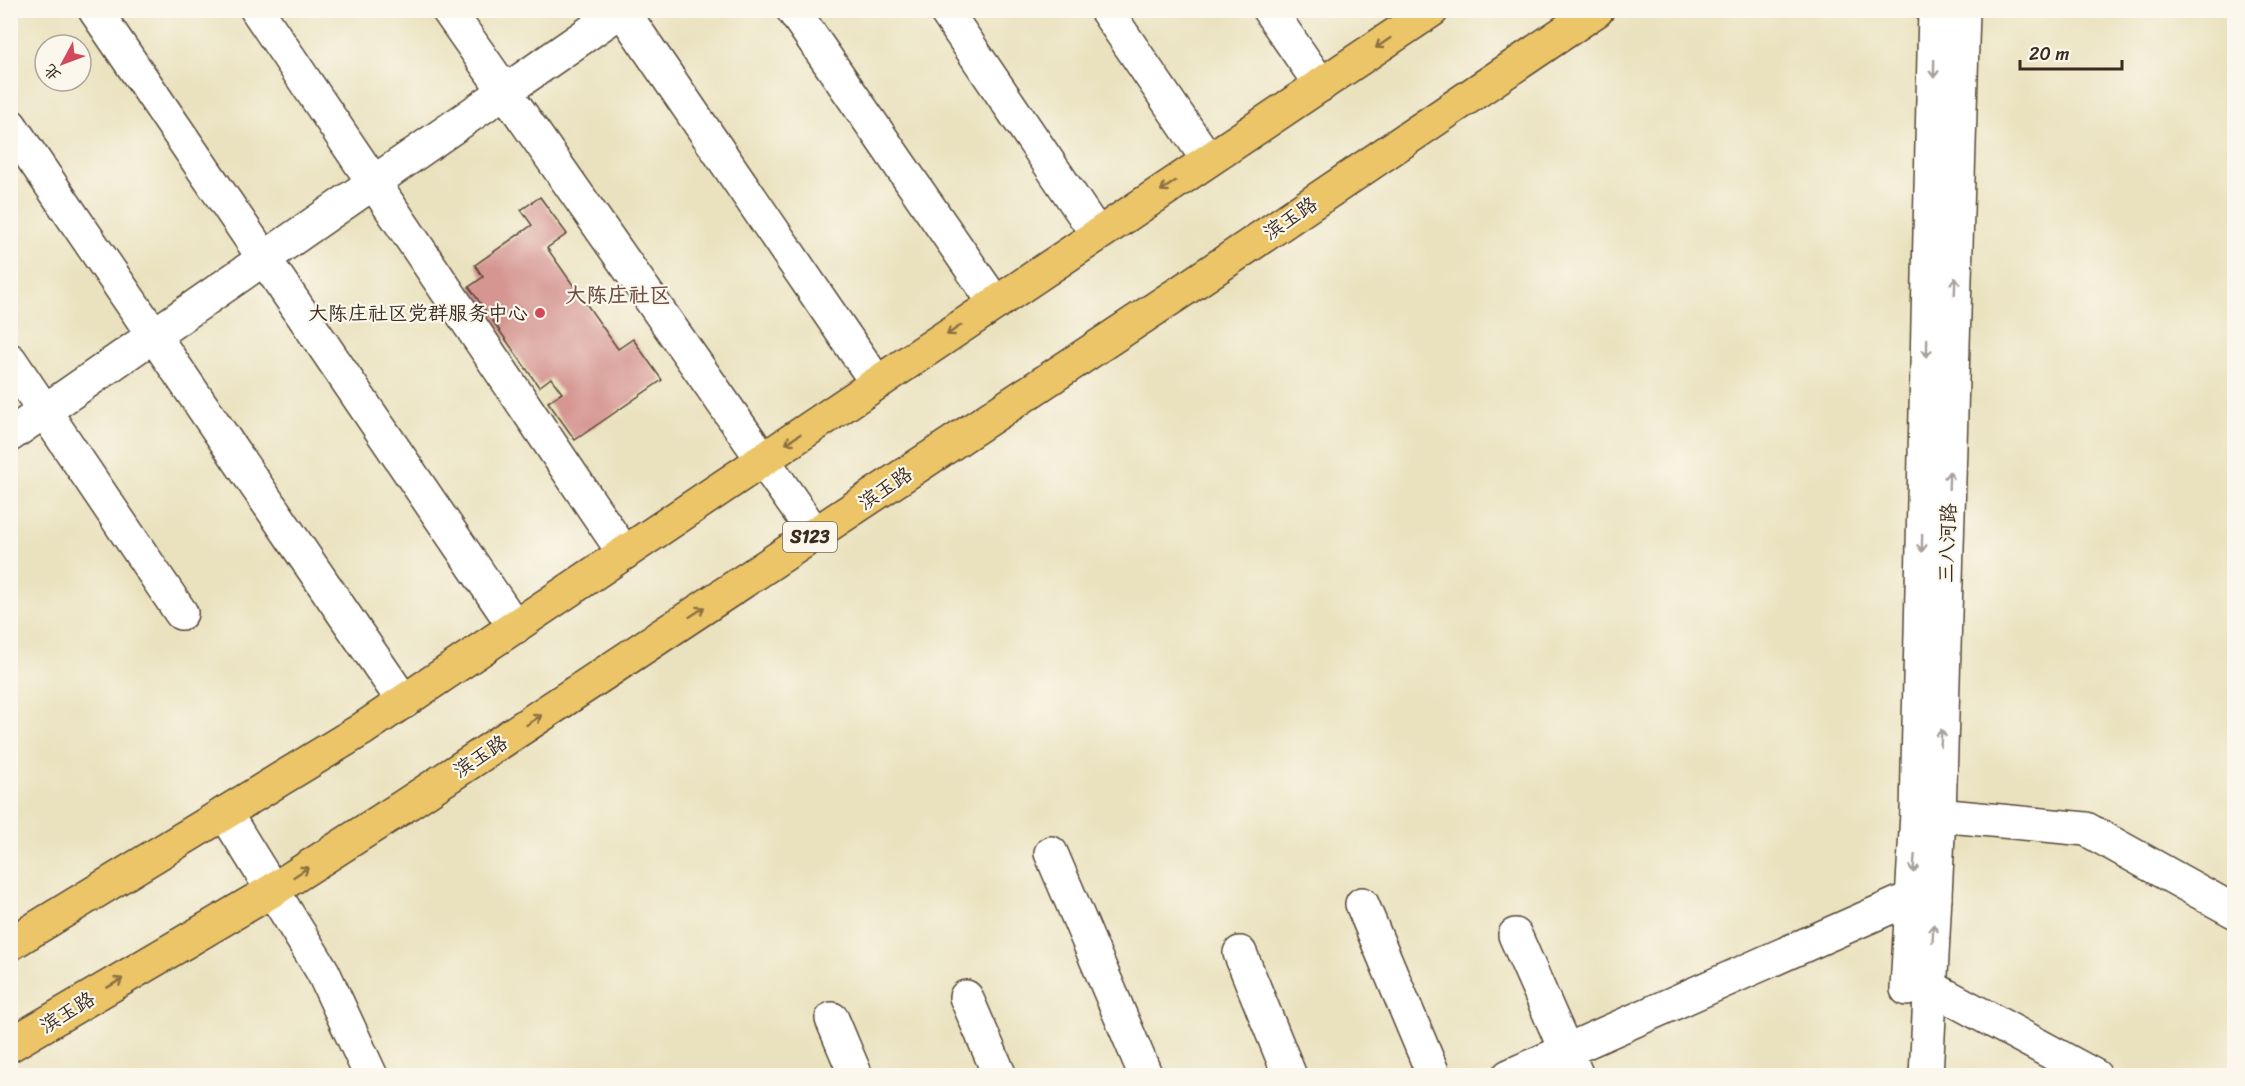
<svg xmlns="http://www.w3.org/2000/svg" width="2245" height="1086" font-family="Sriracha,'LXGW WenKai TC',sans-serif">
<style>
.building{fill:#d59591}
.lines{fill:none;stroke-linecap:round;stroke-linejoin:round}
.minor-casing{stroke:#554636;stroke-width:36}
.tertiary-casing{stroke:#554636;stroke-width:36}
.primary-casing{stroke:#554636;stroke-width:36}
.minor{stroke:#fff;stroke-width:33}
.tertiary{stroke:#fff;stroke-width:33}
.primary{stroke:#ecc569;stroke-width:33}
.oneway{stroke:#8b7040}
.oneway2{stroke:#a79f9a}
.poi-dot{fill:#d1495b;stroke:#fbf7ec;stroke-width:2}
.labels{text-anchor:middle;stroke-width:4.5;stroke-linejoin:round;paint-order:stroke}
.shield{fill:#fbf7ec;stroke:#75685c;stroke-width:1.5}
.shield-label{font-size:18px;font-weight:bold;fill:#3b2a1e}
.street-label{font-size:20px;fill:#3b2a1e;stroke:#fbf7ec}
.poi-label{font-size:20px;fill:#3b2a1e;stroke:#fbf7ec;text-anchor:end}
.neighbourhood-label{font-size:21px;font-weight:bold;fill:#714f46;stroke:#fbf7ec}
</style>
<rect width="100%" height="100%" fill="#fbf7ec"/>
<filter id="ink" filterUnits="userSpaceOnUse"><feTurbulence type="fractalNoise" baseFrequency=".0167" numOctaves="2"/><feDisplacementMap in="SourceGraphic" scale="12" xChannelSelector="R" yChannelSelector="G"/><feConvolveMatrix kernelMatrix="1 2 1 2 8 2 1 2 1" color-interpolation-filters="sRGB"/></filter>
<filter id="wash" filterUnits="userSpaceOnUse"><feTurbulence type="fractalNoise" baseFrequency=".008" numOctaves="4" result="noise"/><feDisplacementMap in="SourceGraphic" scale="24" xChannelSelector="R" yChannelSelector="G"/><feGaussianBlur stdDeviation="1.35" result="paint"/><feColorMatrix in="noise" values="0 0 0 0 0 0 0 0 0 0 0 0 0 0 0 0 0 1.4 0 .05"/><feComposite in="paint" operator="in"/></filter>
<g filter="url(#wash)">
<rect width="100%" height="100%" fill="#eae2bf"/>
<g id="blocks">
<path class="building" d="M540 197 567 234 547 248 618 349 633 339 662 380 575 440 548 402 562 393 551 378 539 387 469 287 483 277 475 265 532 225 521 210Z"/>
</g>
</g>
<g filter="url(#ink)">
<use href="#blocks" fill-opacity="0" stroke="#554636" stroke-width="1.5"/>
<g class="lines">
<g class="minor-casing">
<path id="minor" d="M95 10 515 627
M257 10 624 553
M448 10 815 534
M622 10 877 383
M793 10 995 303
M945 10 1097 234
M1106 10 1208 160
M1269 10 1321 85
M10 125 404 702
M10 360 181 613
M10 435 622 10
M225 813 323 972 371 1076
M1917 813 2086 829 2234 911
M1051 853 1146 1076
M1362 904 1434 1076
M1515 935 1577 1076
M1240 953 1290 1076
M1908 975 2095 1076
M966 997 1000 1076
M832 1019 856 1076
M1509 1076 1911 898H1935"/>
</g>
<g class="tertiary-casing">
<path id="tertiary" d="M1907 989 1917 813 1935 10
M1926 1076 1939 815 1963 10"/>
</g>
<g class="primary-casing">
<path id="primary" d="M10 944 361 730 1432 10
M10 1045 273 890 401 808 1194 283 1597 10"/>
</g>
<use href="#minor" class="minor"/>
<use href="#tertiary" class="tertiary"/>
<use href="#primary" class="primary"/>
</g>
<defs><path id="oneway-shaft" d="M-6 0H5M1.5-3L5.5 0L1.5 3" fill="none" stroke-width="1.6" stroke-linecap="round" stroke-linejoin="round" transform="scale(1.5)"/></defs>
<g class="oneway">
<use href="#oneway-shaft" transform="translate(1383 43) rotate(146)"/>
<use href="#oneway-shaft" transform="translate(1168 186) rotate(146)"/>
<use href="#oneway-shaft" transform="translate(954 330) rotate(146)"/>
<use href="#oneway-shaft" transform="translate(793 439) rotate(146)"/>
<use href="#oneway-shaft" transform="translate(697 612) rotate(-33)"/>
<use href="#oneway-shaft" transform="translate(534 720) rotate(-33)"/>
<use href="#oneway-shaft" transform="translate(301 872) rotate(-33)"/>
<use href="#oneway-shaft" transform="translate(115 983) rotate(-31)"/>
</g>
<g class="oneway2">
<use href="#oneway-shaft" transform="translate(1934 69) rotate(91)"/>
<use href="#oneway-shaft" transform="translate(1955 286) rotate(-88)"/>
<use href="#oneway-shaft" transform="translate(1927 348) rotate(91)"/>
<use href="#oneway-shaft" transform="translate(1949 480) rotate(-88)"/>
<use href="#oneway-shaft" transform="translate(1922 543) rotate(91)"/>
<use href="#oneway-shaft" transform="translate(1941 738) rotate(-88)"/>
<use href="#oneway-shaft" transform="translate(1914 864) rotate(94)"/>
<use href="#oneway-shaft" transform="translate(1933 933) rotate(-87)"/>
</g>
</g>
<circle class="poi-dot" cx="540" cy="313" r="6"/>
<g class="labels">
<rect class="shield" x="783" y="522" width="54" height="30" rx="4.5"/>
<g class="shield-label">
<text x="810" y="543">S123</text>
</g>
<g class="street-label">
<text transform="translate(1290 218) rotate(-34)" y="7">滨玉路</text>
<text transform="translate(885 488) rotate(-34)" y="7">滨玉路</text>
<text transform="translate(1947 543) rotate(-88)" y="7">三八河路</text>
<text transform="translate(480 756) rotate(-33)" y="7">滨玉路</text>
<text transform="translate(67 1012) rotate(-31)" y="7">滨玉路</text>
</g>
<g class="poi-label">
<text x="528" y="320">大陈庄社区党群服务中心</text>
</g>
<g class="neighbourhood-label">
<text x="618" y="302">大陈庄社区</text>
</g>
</g>
<rect width="2245" height="1086" fill="none" stroke="#fbf7ec" stroke-width="36"/>
<g transform="translate(63 63) rotate(229)"><circle r="28" fill="#fbf7ec" stroke="#aea59a" stroke-width="1.5"/>
<path d="M0-4.5L10 22L0 15L-10 22Z" fill="#d1495b"/>
<text y="-9" font-size="16" font-weight="bold" text-anchor="middle" fill="#3b2a1e">北</text>
</g>
<path d="M2020 60v9h102v-9" fill="none" stroke="#3b2a1e" stroke-width="3"/>
<text x="2029" y="60" font-size="18" fill="#3b2a1e" stroke="#fbf7ec" stroke-width="4.5" paint-order="stroke">20 m</text>
</svg>
